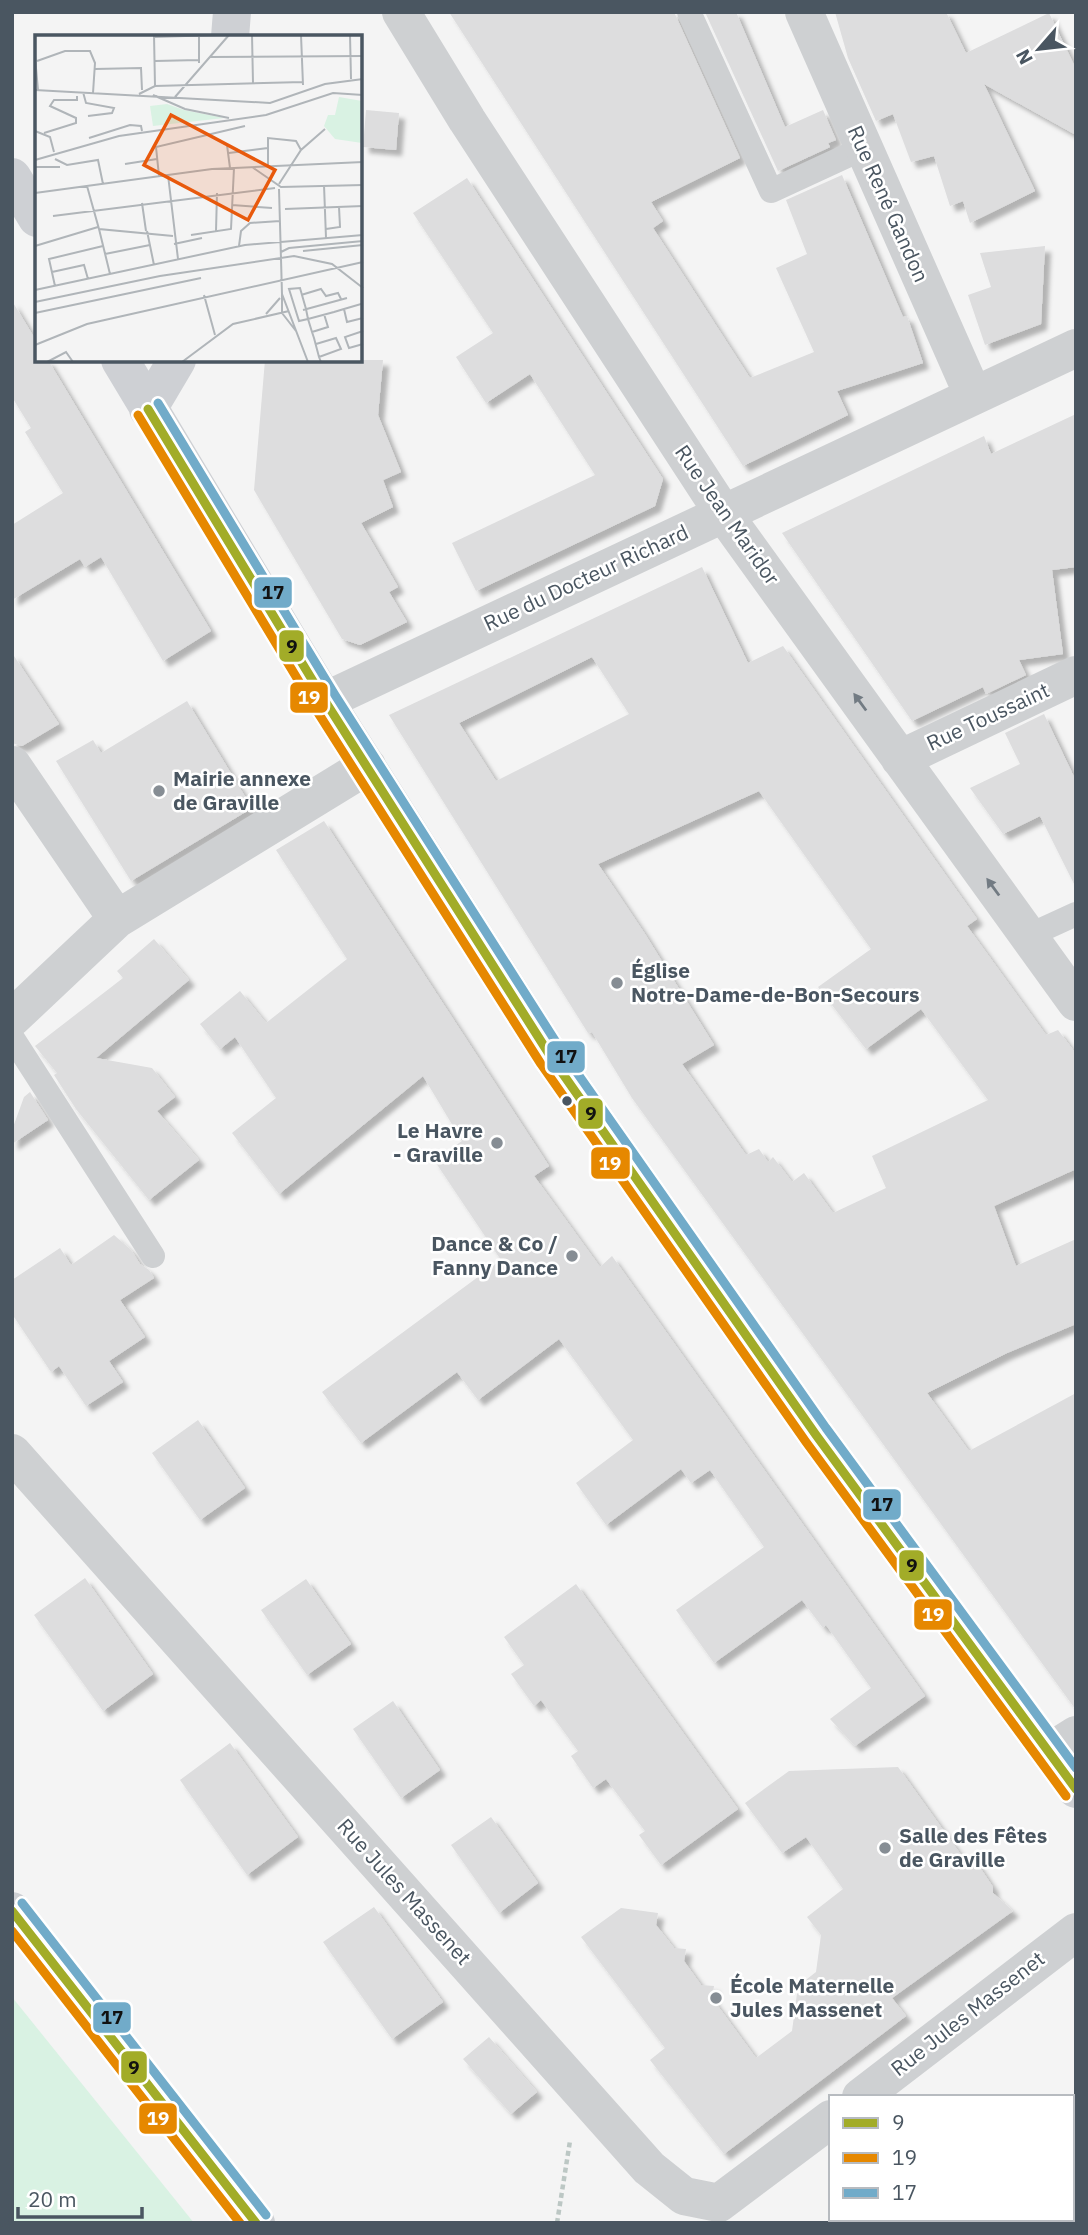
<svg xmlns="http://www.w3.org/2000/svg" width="1088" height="2235" font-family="'IBM Plex Sans',sans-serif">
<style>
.green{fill:#d9f2e3}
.building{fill:#ddddde;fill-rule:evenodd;filter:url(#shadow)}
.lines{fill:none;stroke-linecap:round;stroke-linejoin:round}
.path{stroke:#bcc7c4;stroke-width:4.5;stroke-dasharray:5 3.5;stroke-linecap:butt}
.lane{stroke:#ced0d2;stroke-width:24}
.street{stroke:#ced0d2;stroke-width:38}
.secondary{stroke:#ced0d4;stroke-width:38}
.bus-1-casing{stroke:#fff;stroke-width:14}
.bus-2-casing{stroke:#fff;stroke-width:14}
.bus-3-casing{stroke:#fff;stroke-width:14}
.bus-1{stroke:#a2ac28;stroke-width:9}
.bus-2{stroke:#e68800;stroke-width:9}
.bus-3{stroke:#71abc9;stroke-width:9}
.oneway{fill:#727b83}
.poi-dot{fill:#868d94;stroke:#fff;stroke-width:2.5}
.bus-dot{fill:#4a5661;stroke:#fff;stroke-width:2.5}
.labels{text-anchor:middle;stroke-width:5;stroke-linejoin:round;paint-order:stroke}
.street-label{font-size:21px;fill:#4a5661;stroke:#fff}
.poi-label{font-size:21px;font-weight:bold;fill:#4a5661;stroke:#fff;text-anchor:start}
.inset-road{fill:none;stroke:#b0b5b9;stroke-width:2}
.view{fill:#e8590c;fill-opacity:0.15;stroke:#e8590c;stroke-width:3.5}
.inset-edge{fill:none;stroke:#4a5661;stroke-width:3.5}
.line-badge{stroke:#fff;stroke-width:2.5}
.badge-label{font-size:19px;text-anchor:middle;font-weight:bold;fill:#fff}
.pale-badge-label{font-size:19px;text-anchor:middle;font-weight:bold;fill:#111}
</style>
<defs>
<filter id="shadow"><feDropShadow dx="6" dy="6" stdDeviation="2" flood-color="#0004"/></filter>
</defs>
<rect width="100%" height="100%" fill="#f4f4f4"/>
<path class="green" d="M12 1997 194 2223H12Z"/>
<path class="building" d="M449 12H674L740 158 651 202 663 221 653 228 750 378 814 352 776 268 807 254 786 200 842 175 903 317 907 316 923 363 837 391 848 415 743 466Z
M705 12H736L785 127 823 110 836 140 828 143 830 147 778 171Z
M835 12H946L966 53 1049 13 1076 69V135L984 84 1035 191 970 223 963 201 950 206 934 156 911 162 893 114 876 121 848 58Z
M366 110 399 113 396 150 363 147Z
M467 178 663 479 655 506 476 591 452 543 595 475 530 374 486 403 456 357 493 333 413 213Z
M1045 246 1041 324 985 345 968 295 991 287 980 253Z
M12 301 37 342V360H48L211 631 163 661 101 557 85 567 80 559 12 600V525L63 493 25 432 31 428 12 397Z
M265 360H383L378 415 401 472 383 480 393 507 361 523 398 587 389 592 407 622 360 645 342 639 254 490Z
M1076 414V567L1052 570 1063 654 1019 660 1026 675 986 694 983 687 912 721 782 533 984 436 991 454Z
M702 567 748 663 783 646 977 919 967 926 1046 1035 1058 1030 1076 1054V1169L994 1206 1016 1266 1076 1239V1324L1007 1353 927 1393 969 1451 1076 1393V1710L632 1098 592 1032 588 1033 389 715ZM592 657 629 714 496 781 459 723ZM759 791 871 949 818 987 866 1049 921 1009 988 1100 872 1156 886 1188 833 1213 804 1173 792 1182 773 1157 768 1162 759 1149 746 1155 682 1064 714 1045 645 934 598 864Z
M12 653 59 724 22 746 12 743Z
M187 701 252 808 131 881 56 761 93 740 101 753Z
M1044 714 1076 781V888L1040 816 1003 834 970 788 1020 764 1005 733Z
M324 821 549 1166 534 1176 600 1267 612 1256 925 1696 855 1746 830 1719 871 1688 826 1625 823 1628 802 1600 714 1663 676 1610 764 1547 710 1470 691 1483 681 1469 606 1525 576 1483 633 1440 559 1339 478 1400 457 1372 361 1443 322 1392 501 1260 434 1160 462 1141 423 1076 279 1194 232 1133 276 1098 235 1037 220 1049 200 1024 240 991 266 1023 347 959 276 850Z
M154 939 189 980 96 1058 152 1068 175 1097 157 1111 199 1160 149 1200 76 1109 54 1075 57 1073 35 1046 123 978 117 971Z
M30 1092 48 1120 12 1144V1130L24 1097Z
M114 1235 131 1250 140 1264 149 1270 154 1278 120 1300 145 1337 109 1361 123 1382 86 1406 59 1366 51 1372 12 1314V1280L60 1248 71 1265Z
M198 1420 245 1488 200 1520 152 1453Z
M85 1578 153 1674 103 1711 34 1615Z
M306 1579 351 1644 307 1675 261 1610Z
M576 1584 738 1809 661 1865 639 1835 645 1831 606 1779 593 1788 571 1756 578 1751 541 1700 534 1706 511 1674 524 1665 504 1637Z
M393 1701 440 1770 401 1798 353 1729Z
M230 1743 298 1837 247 1875 180 1780Z
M898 1767 964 1859 971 1854 993 1887V1893L1013 1911 892 1998 906 2016 724 2154 650 2060 665 2048 581 1937 621 1908 658 1913 656 1925 674 1948 686 1949 684 1961 701 1985 714 1986 712 1998 756 2058 792 2031 798 1986 816 1972 821 1935 807 1917 843 1889 806 1837 782 1853 745 1803 789 1771Z
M491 1817 538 1883 499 1913 451 1845Z
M374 1907 443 2002 392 2039 323 1942Z
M489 2037 537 2092 511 2114 463 2059Z"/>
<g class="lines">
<path class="path" d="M557 2223 570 2141"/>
<path class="lane" d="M689 12 771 191 864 148
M1028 936 1076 914
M12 1037 153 1256"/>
<path class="street" d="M401 12 467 120 723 513 1076 1002
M804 12 973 395
M325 701 1076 348
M900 759 1076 675
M12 765 117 919
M12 1018 117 919 367 766
M12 1453 649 2168 684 2196 719 2203 831 2119
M1049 1752 1076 1735
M861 2097 1076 1932
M979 2219 982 2223"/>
<path class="secondary" d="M230 37 232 12
M12 177 37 218
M120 360 325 701 551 1057 816 1435 1076 1789
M148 409 177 360
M12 1911 256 2223"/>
<g class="bus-1-casing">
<path id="bus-1" d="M148 409 325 701 551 1057 816 1435 1076 1789
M12 1911 256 2223"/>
</g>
<g class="bus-2-casing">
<path id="bus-2" d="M138 415 315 708 541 1064 806 1442 1066 1796
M12 1931 240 2223"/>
</g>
<g class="bus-3-casing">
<path id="bus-3" d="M158 403 335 695 561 1050 826 1428 1076 1768
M22 1903 266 2215"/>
</g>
<use href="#bus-1" class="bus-1"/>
<use href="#bus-2" class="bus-2"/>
<use href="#bus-3" class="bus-3"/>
</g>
<defs><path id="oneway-solid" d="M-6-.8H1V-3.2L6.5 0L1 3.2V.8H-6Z" transform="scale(1.75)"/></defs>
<g class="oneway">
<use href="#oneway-solid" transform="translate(860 702) rotate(-126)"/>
<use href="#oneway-solid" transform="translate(993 887) rotate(-126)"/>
</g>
<g class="poi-dot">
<circle cx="159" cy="791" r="7"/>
<circle cx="617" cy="983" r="7"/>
<circle cx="497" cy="1143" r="7"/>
<circle cx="572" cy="1256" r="7"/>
<circle cx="885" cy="1848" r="7"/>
<circle cx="716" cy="1998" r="7"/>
</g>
<circle class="bus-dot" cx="567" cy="1101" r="6"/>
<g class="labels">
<g class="street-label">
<text transform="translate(888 204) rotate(66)" y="7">Rue René Gandon</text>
<text transform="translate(727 515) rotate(55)" y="7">Rue Jean Maridor</text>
<text transform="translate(586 578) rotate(-25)" y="7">Rue du Docteur Richard</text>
<text transform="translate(988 717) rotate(-25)" y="7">Rue Toussaint</text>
<text transform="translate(404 1892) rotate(48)" y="7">Rue Jules Massenet</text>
<text transform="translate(968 2014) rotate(-38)" y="7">Rue Jules Massenet</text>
</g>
<g class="poi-label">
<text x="173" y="786">Mairie annexe<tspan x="173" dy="24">de Graville</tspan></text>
<text x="631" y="978">Église<tspan x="631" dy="24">Notre-Dame-de-Bon-Secours</tspan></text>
<text x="483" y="1138" text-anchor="end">Le Havre<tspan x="483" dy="24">- Graville</tspan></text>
<text x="558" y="1251" text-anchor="end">Dance &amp; Co /<tspan x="558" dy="24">Fanny Dance</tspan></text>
<text x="899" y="1843">Salle des Fêtes<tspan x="899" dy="24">de Graville</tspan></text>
<text x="730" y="1993">École Maternelle<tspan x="730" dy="24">Jules Massenet</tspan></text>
</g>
</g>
<g transform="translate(35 35)">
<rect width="327" height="327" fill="#f4f4f4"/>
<path d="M304 62 327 66V108L300 104 289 91 293 80H300ZM132 69 149 75 189 83 118 91 115 71Z" fill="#d9f2e3"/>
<path class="inset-road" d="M119 0 120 51M164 0V28M217 0 218 48M266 0 268 50M315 0 316 44M119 2 182 0M0 22 3 55M175 22 328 21M2 26 30 16H55L60 28 58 58M120 26 164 25M60 34 106 33 107 55M0 55 235 68 290 49 328 44M48 57 51 68 79 73 77 78 53 81M104 59 120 51 268 47M118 60 150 74 194 83M140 62 194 0M0 96 15 102 19 117M9 98 41 88V83L15 71 19 65H42V61M54 103 95 90 106 91 107 96M192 110 195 133M194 118 233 113M20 124 32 130 63 125 68 149M0 125 84 101 231 80 298 58 328 60M90 129 122 124M233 131V103L261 106 266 115M0 132H25M217 132 246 152 328 150M133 140 143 224M124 141 121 112 210 91M244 149 266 115 290 94M289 150 291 203M52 151 64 194 138 201M244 154 247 259 273 327M0 158 177 134 328 127M107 168 111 196M197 170 237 173M250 174 328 171M18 181 240 153M64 194 75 239M291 194 305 192 304 172M112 196 119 230M181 196 182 158M156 200 196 194 199 133M139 209 167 203M0 211 63 192M204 211 206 196 215 188 245 186M268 216 328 210M246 217 254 213 328 206M70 219 115 210M17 237 49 230 53 244M20 251 14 224 68 211M0 255 210 210 328 200M247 259V278L261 296M169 260 180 300M266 260 286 254 291 261 303 258 306 264M0 267 125 241 259 221 297 229 328 253M309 274 312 287 328 283M268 275 312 263M0 278 166 243M231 279 245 263M328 296 310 302 314 313 328 309M277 297 293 292 289 279M281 309 301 303 306 314 284 322M0 310 52 289 328 227M12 327 31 317 38 327M147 327 198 289 254 276M286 327 284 322 279 303 277 297 273 284 271 274 265 253 254 254 264 286 273 284 299 277 309 274 326 269H328"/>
<path class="view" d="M136 80 240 135 213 185 109 130Z"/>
<rect width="327" height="327" class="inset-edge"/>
</g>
<g class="line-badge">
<rect x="253" y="576" width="40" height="33" rx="7" fill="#71abc9"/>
<rect x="278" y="629" width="27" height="34" rx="7" fill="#a2ac28"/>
<rect x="289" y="681" width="40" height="33" rx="7" fill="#e68800"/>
<rect x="546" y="1040" width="40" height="34" rx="7" fill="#71abc9"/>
<rect x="577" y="1097" width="27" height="33" rx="7" fill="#a2ac28"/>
<rect x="590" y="1146" width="41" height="34" rx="7" fill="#e68800"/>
<rect x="862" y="1488" width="40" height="33" rx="7" fill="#71abc9"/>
<rect x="898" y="1549" width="27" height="33" rx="7" fill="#a2ac28"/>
<rect x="913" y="1598" width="40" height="33" rx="7" fill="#e68800"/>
<rect x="92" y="2001" width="40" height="33" rx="7" fill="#71abc9"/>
<rect x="120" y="2050" width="28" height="34" rx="7" fill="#a2ac28"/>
<rect x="138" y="2102" width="40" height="33" rx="7" fill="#e68800"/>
</g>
<g class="badge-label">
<text x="309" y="704">19</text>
<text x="610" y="1170">19</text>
<text x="933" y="1621">19</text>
<text x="158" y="2125">19</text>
</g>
<g class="pale-badge-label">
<text x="273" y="599">17</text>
<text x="292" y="653">9</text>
<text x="566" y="1063">17</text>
<text x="591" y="1120">9</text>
<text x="882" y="1511">17</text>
<text x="912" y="1572">9</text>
<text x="112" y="2024">17</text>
<text x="134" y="2074">9</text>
</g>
<rect width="1088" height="2235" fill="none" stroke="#4a5661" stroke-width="28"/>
<rect x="829" y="2095" width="245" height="126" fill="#ffffff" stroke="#b7bbc0" stroke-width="2"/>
<rect x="843" y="2118" width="35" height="10" fill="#a2ac28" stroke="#b7bbc0" stroke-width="2"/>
<text x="892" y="2130" font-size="21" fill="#4a5661">9</text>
<rect x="843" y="2153" width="35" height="10" fill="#e68800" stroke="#b7bbc0" stroke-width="2"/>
<text x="892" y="2165" font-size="21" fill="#4a5661">19</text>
<rect x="843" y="2188" width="35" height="10" fill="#71abc9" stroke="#b7bbc0" stroke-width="2"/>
<text x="892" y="2200" font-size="21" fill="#4a5661">17</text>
<g transform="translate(1039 49) rotate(242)" stroke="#ffffff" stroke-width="5" paint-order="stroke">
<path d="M0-5L12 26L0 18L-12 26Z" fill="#4a5661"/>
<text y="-10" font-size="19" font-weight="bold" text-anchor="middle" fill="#4a5661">N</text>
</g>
<path d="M18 2207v10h124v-10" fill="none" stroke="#4a5661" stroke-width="3.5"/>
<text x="28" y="2207" font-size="21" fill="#4a5661" stroke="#ffffff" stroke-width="5" paint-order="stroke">20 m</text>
</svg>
